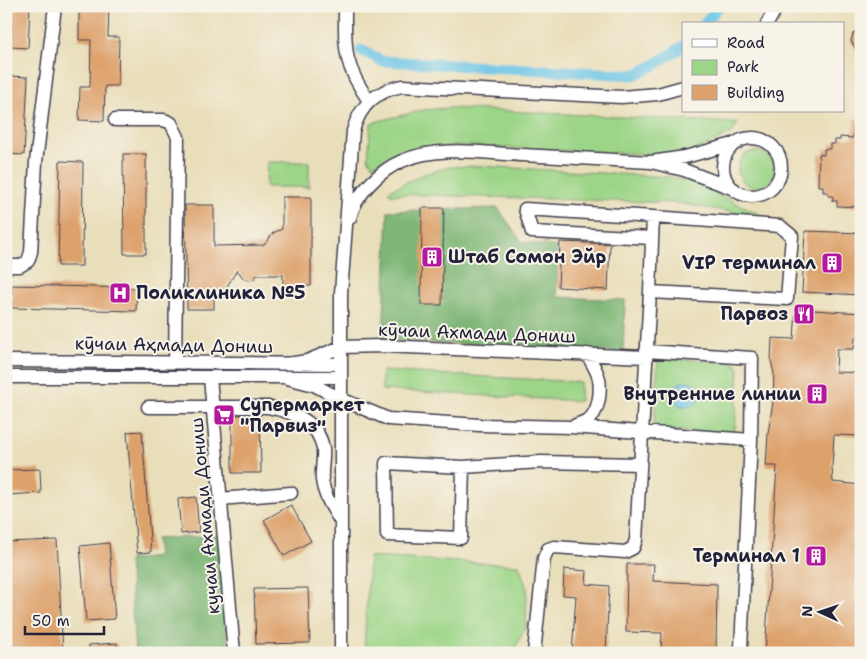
<svg xmlns="http://www.w3.org/2000/svg" width="867" height="659" font-family="'Shantell Sans',sans-serif">
<style>
.green{fill:#9cd587;stroke:#5f7c61}
.forest{fill:#7db674;stroke:#506c58}
.water{fill:#68c4e6;stroke:#457390}
.lines{fill:none;stroke-linecap:round;stroke-linejoin:round}
.canal{stroke:#68c4e6;stroke-width:11}
.building{fill:#dda16c}
.minor-casing{stroke:#403e4e;stroke-width:15}
.minor{stroke:#fff;stroke-width:12}
.labels{text-anchor:middle;stroke-width:4;stroke-linejoin:round;paint-order:stroke}
.poi-label{font-size:18px;font-weight:bold;fill:#22223b;stroke:#f7f3e8;text-anchor:end}
.street-label{font-size:18px;fill:#22223b;stroke:#f7f3e8}
</style>
<rect width="100%" height="100%" fill="#f7f3e8"/>
<filter id="ink" filterUnits="userSpaceOnUse"><feTurbulence type="fractalNoise" baseFrequency=".02" numOctaves="2"/><feDisplacementMap in="SourceGraphic" scale="10" xChannelSelector="R" yChannelSelector="G"/><feConvolveMatrix kernelMatrix="1 2 1 2 8 2 1 2 1" color-interpolation-filters="sRGB"/></filter>
<filter id="wash" filterUnits="userSpaceOnUse"><feTurbulence type="fractalNoise" baseFrequency=".0096" numOctaves="4" result="noise"/><feDisplacementMap in="SourceGraphic" scale="20" xChannelSelector="R" yChannelSelector="G"/><feGaussianBlur stdDeviation="1.12" result="paint"/><feColorMatrix in="noise" values="0 0 0 0 0 0 0 0 0 0 0 0 0 0 0 0 0 1.4 0 .05"/><feComposite in="paint" operator="in"/></filter>
<g filter="url(#wash)">
<rect width="100%" height="100%" fill="#e9deba"/>
<path class="green" d="M449 108 738 123 731 134 695 150 664 155 466 146 423 147 372 165 368 158 371 123 423 110Z
M738 169a18 18 0 1 1 36 0a18 18 0 1 1-36 0Z
M267 162H309V187H266Z
M479 166 671 177 699 185 767 218 678 203 390 194 388 191 424 174 449 167Z
M658 358 733 362 737 365 739 370 735 428 732 433 654 430Z
M382 371 580 382V401L382 390Z
M369 557 519 565 527 589 526 626 513 653H364Z"/>
<path class="forest" d="M498 208 522 242 557 247V297L625 300 623 352 383 340 388 211Z
M220 535 228 653H170L169 650 135 652 129 560 158 557 156 539Z"/>
<path class="water" d="M673 394a13 13 0 1 1 26 0a13 13 0 1 1-26 0Z"/>
<g class="lines">
<path class="canal" d="M704 24 719 6
M361 50 382 61 634 75 653 66 683 46"/>
</g>
<g id="blocks">
<path class="building" d="M12 6H30L28 48 11 47Z
M79 6H109L108 37H119L118 86H105L104 121 79 120 80 87H90L91 40H79Z
M861 25V57L851 41 853 34Z
M10 76 28 77 24 155 7 154Z
M854 119H861V207L837 206V201H832L833 196H828V192H823V186H818L819 154 824 155V149H830V144H835V140H840V137L853 138Z
M123 154H146V254H124Z
M60 161 83 162 82 266H58Z
M282 197H311V286H283V275H257L254 279 249 280 244 279 237 270 228 285 223 290H214V309H187L185 205H214V246L264 245 273 233 282 229Z
M422 208H444L442 305H421Z
M805 231 861 233V295L802 292Z
M560 242 610 244 608 290 558 287Z
M12 285 137 288 136 311 11 308Z
M796 309 861 313V338H855L854 349H837L836 372 861 373V436L834 435 832 467 833 482 861 485V627L859 653H765L777 466H766L768 433 773 402 774 373 771 361 772 338 794 339Z
M232 415H260L261 473H232Z
M142 431 151 552 137 553 127 432Z
M40 469 41 493 6 495V470Z
M196 497 199 532 181 534 178 499Z
M291 505 311 541 284 556 264 520Z
M57 540 63 653H8L6 542Z
M109 543 115 619 86 621 80 546Z
M627 564H654L653 581 717 584 716 653 661 651 662 633 626 632Z
M564 569 587 571 586 584 609 586 606 653H572L576 596 563 595Z
M308 588 310 643 256 644 254 589Z
M117 643 118 653H89V645Z"/>
</g>
</g>
<g filter="url(#ink)">
<use href="#blocks" fill-opacity="0" stroke="#403e4e" stroke-width="1"/>
<g class="lines">
<g class="minor-casing">
<path id="minor" d="M345 6C345 49 343 64 369 101
M767 24 777 6
M115 120H164L171 123 178 137 175 362
M723 167a29 29 0 1 1 58 0a29 29 0 1 1-58 0Z
M734 189 684 170 651 162 685 157 737 143
M350 218C355 195 380 170 402 161 438 145 484 153 522 155 565 157 608 160 651 162
M6 266H20L28 261 31 252 36 162 55 6
M650 292 653 217 525 209 532 232 652 238
M646 351 752 358 751 440 741 648
M6 361 341 364
M288 364 307 361 341 347 381 346 646 357
M6 377H341
M210 377 234 653
M287 378 314 385 341 399 388 419 480 425 571 427 751 440
M148 407H268C291 411 319 421 323 449 324 459 321 470 322 480 324 496 333 509 341 522
M574 426C578 424 584 422 588 420 599 412 601 392 599 379 597 370 591 362 587 354
M463 467 461 538 387 535 386 463 463 467 541 462 640 464
M220 499 291 493
M341 653V293L353 131C360 105 376 91 402 86L621 97 658 94 683 87
M534 653 544 558 548 549 554 547 625 552 633 548 636 540 650 292 787 299 792 236 780 226 653 217"/>
</g>
<use href="#minor" class="minor"/>
</g>
</g>
<defs>
<g id="building-square" transform="scale(1.125)"><rect x="-9" y="-9" width="18" height="18" rx="4" fill="#b5179e" stroke="#f7f3e8"/><path d="M-4-6H4V6H1V3H-1V6H-4ZM-2.5-4.3h1.7v1.8h-1.7ZM.8-4.3h1.7v1.8H.8ZM-2.5-1h1.7V.8h-1.7ZM.8-1h1.7V.8H.8Z" fill="#fff"/></g>
<g id="hospital-square" transform="scale(1.125)"><rect x="-9" y="-9" width="18" height="18" rx="4" fill="#b5179e" stroke="#f7f3e8"/><path d="M-5-5h3v3.5h4V-5h3V5h-3V1.5h-4V5h-3Z" fill="#fff"/></g>
<g id="restaurant-square" transform="scale(1.125)"><rect x="-9" y="-9" width="18" height="18" rx="4" fill="#b5179e" stroke="#f7f3e8"/><path d="M-5-6h1v4h1v-4h1v4h1v-4h1v5L-1.5 .5V6h-2V.5L-5-1ZM5-6V6H3V1.5H1.5Q1.5-4 5-6Z" fill="#fff"/></g>
<g id="supermarket-square" transform="scale(1.125)"><rect x="-9" y="-9" width="18" height="18" rx="4" fill="#b5179e" stroke="#f7f3e8"/><path d="M-6-5.5h2.5l.6 2H6L4.5 2H-2.5L-4.4-4H-6ZM-1.5 3.2a1.3 1.3 0 1 0 .1 0ZM3 3.2a1.3 1.3 0 1 0 .1 0Z" fill="#fff"/></g>
</defs>
<g fill-rule="evenodd">
<use href="#building-square" x="432" y="257"/>
<use href="#building-square" x="832" y="263"/>
<use href="#hospital-square" x="120" y="293"/>
<use href="#restaurant-square" x="804" y="314"/>
<use href="#building-square" x="817" y="394"/>
<use href="#supermarket-square" x="224" y="415"/>
<use href="#building-square" x="816" y="556"/>
</g>
<g class="labels">
<g class="poi-label">
<text x="448" y="263" text-anchor="start">Штаб Сомон Эйр</text>
<text x="816" y="269">VIP терминал</text>
<text x="136" y="299" text-anchor="start">Поликлиника №5</text>
<text x="788" y="320">Парвоз</text>
<text x="801" y="400">Внутренние линии</text>
<text x="240" y="411" text-anchor="start">Супермаркет<tspan x="240" dy="21">"Парвиз"</tspan></text>
<text x="800" y="562">Терминал 1</text>
</g>
<g class="street-label">
<text transform="translate(477 333) rotate(2)" y="6">кӯчаи Ахмади Дониш</text>
<text transform="translate(174 345) rotate(1)" y="6">кӯчаи Аҳмади Дониш</text>
<text transform="translate(205 516) rotate(-95)" y="6">кучаи Ахмади Дониш</text>
</g>
</g>
<rect width="867" height="659" fill="none" stroke="#f7f3e8" stroke-width="25"/>
<rect x="682" y="22" width="162" height="90" fill="#f7f3e8" stroke="#a29fa3"/>
<rect x="692" y="39" width="25" height="8" fill="#ffffff" stroke="#a29fa3"/>
<text x="727" y="48" font-size="15" fill="#22223b">Road</text>
<rect x="692" y="60" width="25" height="15" fill="#9cd587" stroke="#a29fa3"/>
<text x="727" y="72" font-size="15" fill="#22223b">Park</text>
<rect x="692" y="85" width="25" height="15" fill="#dda16c" stroke="#a29fa3"/>
<text x="727" y="98" font-size="15" fill="#22223b">Building</text>
<g transform="translate(820 612) rotate(273)" stroke="#f7f3e8" stroke-width="4" paint-order="stroke">
<path d="M0-4L9 19L0 12L-9 19Z" fill="#22223b"/>
<text y="-8" font-size="14" font-weight="bold" text-anchor="middle" fill="#22223b">N</text>
</g>
<path d="M25 626v8h79v-8" fill="none" stroke="#22223b" stroke-width="2.5"/>
<text x="32" y="626" font-size="15" fill="#22223b" stroke="#f7f3e8" stroke-width="4" paint-order="stroke">50 m</text>
</svg>
